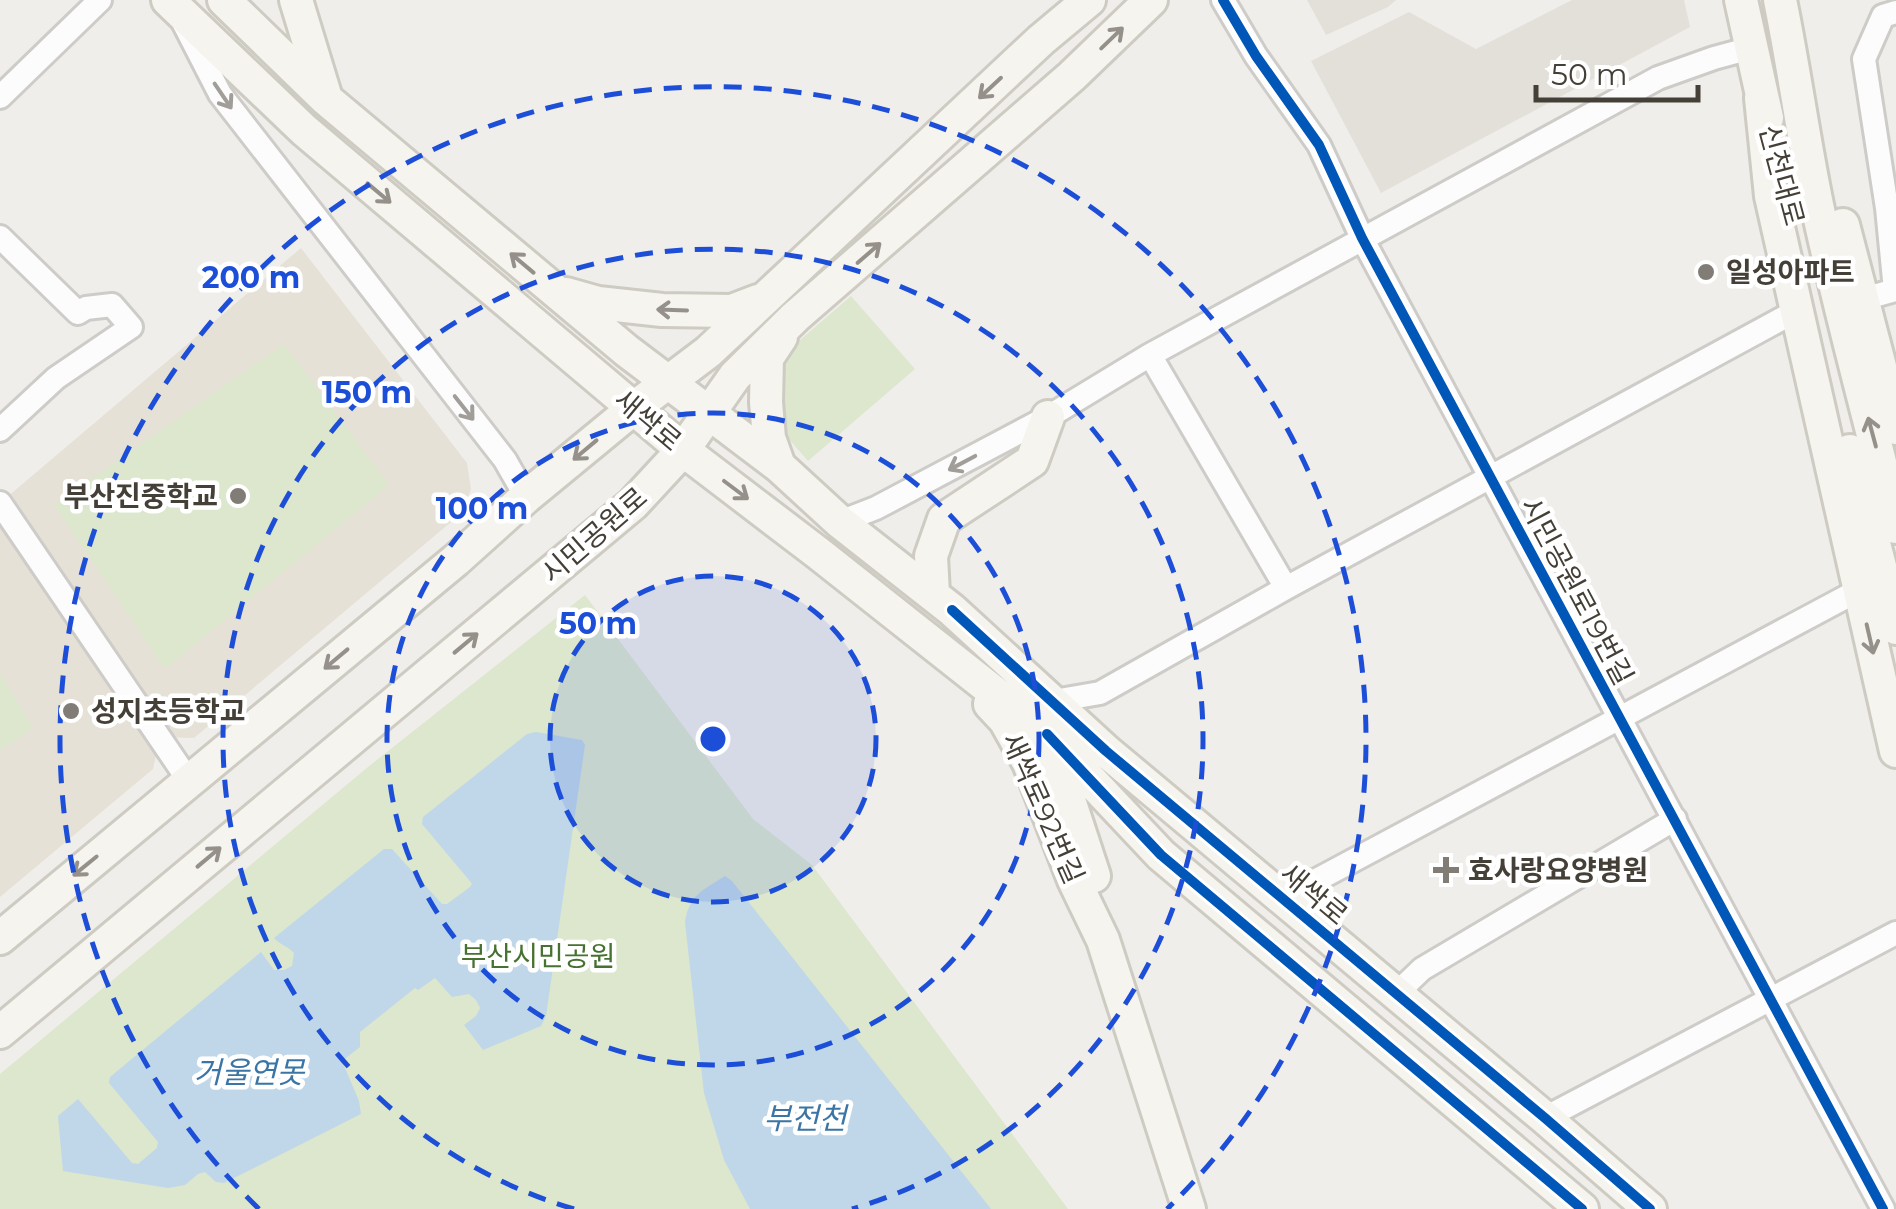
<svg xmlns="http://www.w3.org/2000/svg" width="1896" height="1209" font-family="Montserrat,'Noto Sans KR',sans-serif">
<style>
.residential{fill:#e3e0d9}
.education{fill:#e6e1d6}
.green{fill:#dce7cd}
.water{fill:#bfd7e9}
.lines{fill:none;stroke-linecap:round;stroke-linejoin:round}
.street-casing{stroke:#ceccc8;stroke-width:28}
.secondary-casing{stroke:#cecbc2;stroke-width:38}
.street{stroke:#fdfcfc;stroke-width:22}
.secondary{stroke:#f6f4ef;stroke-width:32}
.cycleway-casing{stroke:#fff;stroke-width:16}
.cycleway{stroke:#0057b8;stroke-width:10}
.oneway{stroke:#95918a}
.oneway2{stroke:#a19e9a}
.ring{fill:none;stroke:#1d4ed8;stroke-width:5;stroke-dasharray:18 12}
.poi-dot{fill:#817d76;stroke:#fff;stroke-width:4}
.labels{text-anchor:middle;stroke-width:9;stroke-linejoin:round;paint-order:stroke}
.street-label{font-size:28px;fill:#454037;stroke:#fff}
.poi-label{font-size:28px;font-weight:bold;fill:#454037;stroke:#fff;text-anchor:start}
.park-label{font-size:28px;fill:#477130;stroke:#fff}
.water-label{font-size:30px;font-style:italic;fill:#3b75a6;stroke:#fff}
.centre{fill:#1d4ed8;stroke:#fff;stroke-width:5}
.ring-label{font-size:30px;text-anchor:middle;font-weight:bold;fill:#1d4ed8;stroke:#fff;stroke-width:9;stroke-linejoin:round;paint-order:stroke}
</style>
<rect width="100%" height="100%" fill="#f0eeea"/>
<path class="residential" d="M1307 0H1396L1388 7 1326 35Z
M1572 0H1684L1690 27 1381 193 1311 61 1409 12 1476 49Z"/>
<path class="education" d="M301 248 467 463 471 489 463 512 194 738 160 737 153 769 0 897V503Z"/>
<path class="green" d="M851 296 915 369 808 461 781 430 778 359Z
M284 344 389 485 165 669 54 505Z
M585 595 753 819 812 865 1068 1209H0V1074L368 767Z
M0 673 33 728 0 750Z"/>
<path class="water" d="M536 732 582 740 585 745 546 1016 541 1026 483 1050 464 1025 476 1016 480 1008 476 1000 469 994 452 997 435 978 418 990 415 988 360 1032V1047L342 1061 359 1101 361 1114 224 1183 216 1182 205 1172 198 1174 185 1185 168 1188 63 1171 58 1116 78 1099 132 1163 138 1164 157 1148 158 1142 109 1083 110 1077 261 952 274 970H284L292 966 294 953C288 946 280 945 274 938L384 849H392L442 904H447L470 887 472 884 469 880 422 824 423 817 527 734Z
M725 876 732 881 991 1209H750L724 1160 704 1093 685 922C689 895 703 890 725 876Z"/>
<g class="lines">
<g class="street-casing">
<path id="street" d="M1223 0 1256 56 1319 145 1362 238 1883 1209
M183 22 220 94 505 460 526 497
M0 97 100 0
M0 237 78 313 86 308 112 305 131 327 56 378 0 430
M1863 299 1895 290 1887 208 1864 59 1883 16 1896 12
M1150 355 1286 588
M0 503 189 781
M840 522 876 508 1048 417 1150 355 1658 78 1714 58 1751 48
M1054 701 1100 693 1286 588 1796 311
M1283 898 1859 590
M1397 993 1422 969 1675 819
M1545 1118 1896 933"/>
</g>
<g class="secondary-casing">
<path id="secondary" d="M168 0 304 130 683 450 818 553 1047 734 1161 855 1582 1209
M224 0 326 99 627 351 779 466 840 522 952 610 1106 751 1545 1118 1650 1209
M296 0 325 95
M1741 0 1767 118
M1780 0C1794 68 1803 137 1817 205 1840 313 1870 419 1896 527
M1761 98 1771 196 1896 751
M1843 225 1896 428
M566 294 598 303 662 310 732 311 758 301
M1850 451 1896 628
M779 466 769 438 766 402 767 358 781 337
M933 594 931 556 944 519 1032 461 1048 417
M990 704 1005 720 1029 763 1074 880 1103 940 1189 1209
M1050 742 1094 876
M0 938 456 560 526 497 634 408 708 352 1041 40 1089 0
M0 1032 633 504 683 450 735 376 795 317 1072 76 1151 0"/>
</g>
<use href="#street" class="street"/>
<use href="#secondary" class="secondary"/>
<g class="cycleway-casing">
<path id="cycleway" d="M1223 0 1256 56 1319 145 1362 238 1883 1209
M952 610 1106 751 1545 1118 1650 1209
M1047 734 1161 855 1582 1209"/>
</g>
<use href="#cycleway" class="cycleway"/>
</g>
<defs><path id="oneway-shaft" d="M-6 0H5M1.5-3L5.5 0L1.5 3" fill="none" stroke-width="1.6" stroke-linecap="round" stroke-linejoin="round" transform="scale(2.5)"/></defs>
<g class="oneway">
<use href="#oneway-shaft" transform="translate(1112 38) rotate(-44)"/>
<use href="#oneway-shaft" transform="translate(990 88) rotate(137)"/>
<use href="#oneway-shaft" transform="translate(379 193) rotate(40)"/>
<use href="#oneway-shaft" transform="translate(869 253) rotate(-41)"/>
<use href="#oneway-shaft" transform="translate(522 263) rotate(-140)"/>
<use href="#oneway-shaft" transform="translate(672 310) rotate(-178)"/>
<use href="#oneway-shaft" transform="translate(1872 432) rotate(-105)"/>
<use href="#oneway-shaft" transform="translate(585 450) rotate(140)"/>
<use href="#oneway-shaft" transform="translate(736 490) rotate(37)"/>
<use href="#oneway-shaft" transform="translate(1870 639) rotate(77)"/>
<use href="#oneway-shaft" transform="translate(466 643) rotate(-40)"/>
<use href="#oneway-shaft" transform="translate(336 659) rotate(140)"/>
<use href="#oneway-shaft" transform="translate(209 857) rotate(-40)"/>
<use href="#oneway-shaft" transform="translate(85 866) rotate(141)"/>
</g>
<g class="oneway2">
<use href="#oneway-shaft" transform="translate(223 96) rotate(56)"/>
<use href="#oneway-shaft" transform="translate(464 408) rotate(52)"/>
<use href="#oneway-shaft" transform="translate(962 463) rotate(152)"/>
</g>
<circle cx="713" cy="739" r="163" fill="#1d4ed8" fill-opacity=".12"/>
<g class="ring">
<circle cx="713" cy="739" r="163"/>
<circle cx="713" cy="739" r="326"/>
<path d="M574 1209A490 490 0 1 1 852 1209"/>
<path d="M259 1209A653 653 0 1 1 1167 1209"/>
</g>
<g class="poi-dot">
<circle cx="1706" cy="272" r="10"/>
<circle cx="238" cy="496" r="10"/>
<circle cx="71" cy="711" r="10"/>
<path d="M1441 855h10v10h10v10h-10v10h-10v-10h-10v-10h10z"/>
</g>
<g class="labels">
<g class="street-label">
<text transform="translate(1782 175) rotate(75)" y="10">신천대로</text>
<text transform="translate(648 420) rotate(40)" y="10">새싹로</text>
<text transform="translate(594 535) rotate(-41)" y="10">시민공원로</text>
<text transform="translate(1577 591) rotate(62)" y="10">시민공원로19번길</text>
<text transform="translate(1043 808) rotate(66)" y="10">새싹로92번길</text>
<text transform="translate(1314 894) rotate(40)" y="10">새싹로</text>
</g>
<g class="poi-label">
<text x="1726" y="282">일성아파트</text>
<text x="218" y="506" text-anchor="end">부산진중학교</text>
<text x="91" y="721">성지초등학교</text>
<text x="1468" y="880">효사랑요양병원</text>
</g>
<g class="park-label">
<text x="538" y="966">부산시민공원</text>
</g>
<g class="water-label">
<text x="249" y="1083">거울연못</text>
<text x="805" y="1129">부전천</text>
</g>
</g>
<circle cx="713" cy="739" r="15" class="centre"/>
<g class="ring-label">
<text x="251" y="288">200 m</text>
<text x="367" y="403">150 m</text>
<text x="482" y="519">100 m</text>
<text x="598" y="634">50 m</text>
</g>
<path d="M1536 85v15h162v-15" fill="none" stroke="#454037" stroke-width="5"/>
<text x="1551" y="85" font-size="30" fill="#454037" stroke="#ffffff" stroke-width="8" paint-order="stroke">50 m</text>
</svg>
